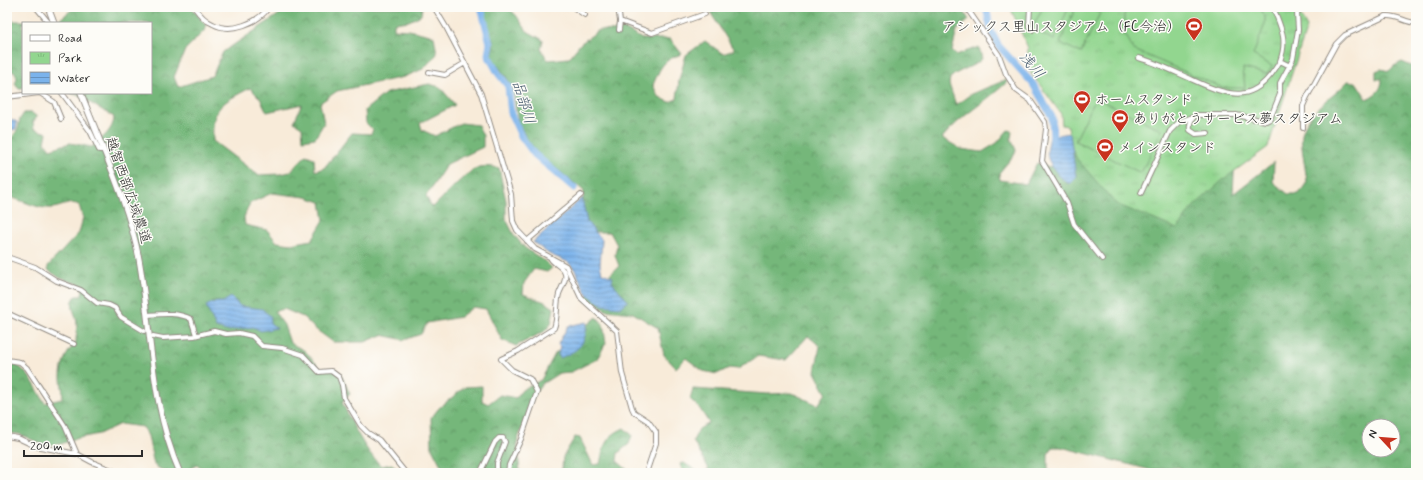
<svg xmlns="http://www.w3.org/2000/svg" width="1423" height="480" font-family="Mynerve,'Klee One',sans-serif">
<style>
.forest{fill:url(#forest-crowns);stroke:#507152;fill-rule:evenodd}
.park{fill:url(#park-tufts);stroke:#5e805d}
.pitch{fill:#92d68f;stroke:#5e805d}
.water{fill:url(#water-rules);stroke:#536f8b}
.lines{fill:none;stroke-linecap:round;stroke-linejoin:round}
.river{stroke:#7bb3eb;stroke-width:7}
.minor-casing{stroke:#928b82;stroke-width:6}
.tertiary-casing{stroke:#928b82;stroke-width:7}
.minor{stroke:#fff;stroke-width:4}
.tertiary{stroke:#fff;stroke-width:5}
.labels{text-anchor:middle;stroke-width:3;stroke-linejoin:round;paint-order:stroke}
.poi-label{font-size:14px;fill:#2b2b2b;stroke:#fdfcf7;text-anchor:start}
.street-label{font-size:14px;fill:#2b2b2b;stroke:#fdfcf7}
.water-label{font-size:15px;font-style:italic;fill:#475b6e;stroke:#fdfcf7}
</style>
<defs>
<pattern id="forest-crowns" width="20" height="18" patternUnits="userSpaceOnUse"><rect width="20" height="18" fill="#75b77a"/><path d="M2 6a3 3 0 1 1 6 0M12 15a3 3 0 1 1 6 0" fill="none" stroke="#609564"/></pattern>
<pattern id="park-tufts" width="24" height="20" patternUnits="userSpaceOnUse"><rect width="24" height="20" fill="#92d68f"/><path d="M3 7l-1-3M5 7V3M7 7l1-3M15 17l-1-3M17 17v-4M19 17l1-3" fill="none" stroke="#7eb87c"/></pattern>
<pattern id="water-rules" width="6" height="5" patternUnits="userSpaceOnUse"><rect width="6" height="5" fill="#7bb3eb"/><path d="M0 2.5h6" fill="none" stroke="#6592bf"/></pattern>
</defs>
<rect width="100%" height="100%" fill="#fdfcf7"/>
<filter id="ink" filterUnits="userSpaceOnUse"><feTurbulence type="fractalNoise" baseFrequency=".025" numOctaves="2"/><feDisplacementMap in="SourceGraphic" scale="8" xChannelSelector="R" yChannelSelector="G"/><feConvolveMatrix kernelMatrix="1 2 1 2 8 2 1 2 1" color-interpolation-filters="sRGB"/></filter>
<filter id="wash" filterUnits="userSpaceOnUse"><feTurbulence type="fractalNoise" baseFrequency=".012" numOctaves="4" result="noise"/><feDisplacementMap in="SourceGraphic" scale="16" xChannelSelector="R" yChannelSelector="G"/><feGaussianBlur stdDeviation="0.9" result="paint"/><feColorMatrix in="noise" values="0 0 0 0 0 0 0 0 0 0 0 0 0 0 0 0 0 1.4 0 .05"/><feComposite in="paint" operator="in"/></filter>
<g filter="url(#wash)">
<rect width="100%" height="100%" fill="#f8ebd9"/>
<path class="forest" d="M75 7H191L206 25 204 31 185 50 174 77 178 87 212 76 223 52 281 13 286 7H422L421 15 409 21 394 23V29L409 30 434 36 437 54 423 69 404 77 337 91 320 103 324 123 315 138 303 140 302 127 294 122 302 104 267 112 260 98 250 88C222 103 211 106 213 141L258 175 281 174 290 172 306 155 314 158 315 171 324 168 352 133 371 134 373 130 366 123 365 110 386 93 429 84 440 87 455 105 420 123 422 130 435 136 461 123 478 125 483 136V147L447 164 426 196 432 208C443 198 465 173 477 168 484 165 492 167 499 168L506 201V219L514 235 525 248 546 262 552 268 547 272 534 269 524 283 523 294 545 302 554 308 551 324 545 331 516 346 502 340 486 309 473 307 460 317 427 323 421 334 404 340 382 335 365 342H333L314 328 303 317 284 309 274 311 284 325 290 343 305 351 321 369C343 368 341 376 350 394L342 402C353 425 363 448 381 466L392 464 399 471V473H211L197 465C178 475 171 477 154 465L148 436 143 427 120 424 99 434 74 439 61 444 44 445 19 434 7 433V364C25 361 37 390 45 403L62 399C64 391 61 385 61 377 61 363 67 352 76 342 76 335 78 326 76 318 74 310 69 304 76 296H82L83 286 60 278 48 270V266L79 233 83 218 79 205C70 200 61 208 51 208 35 209 22 199 7 197V145L18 129 20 119 24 113H32L37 117 33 122 34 129 47 133 45 142 50 149 70 143 92 147C101 139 114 130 114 117L77 95 70 93H151V23H66L59 20ZM272 193 306 197 321 202 324 220 312 240 291 244 277 242 267 230 245 225 244 217 250 203Z
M484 7H507L516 15 527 31 543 40 541 49 548 60 569 58 580 44 599 30 614 31 619 26 642 39H670L682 54C663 60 661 66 653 85L658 96 669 102 677 99 679 80 686 55 705 41 723 54 734 50 707 7H910L947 11 963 10 969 20 957 30 952 51 956 55 979 47 982 59C972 68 960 69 950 78L949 84 956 105 971 94 1006 80 1007 82C986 102 960 116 942 138L961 149 982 152 997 143 1008 130 1012 131 1011 139 1016 150 1014 155 999 173 1000 180 1026 184 1037 163 1049 167 1056 165 1063 142 1085 162 1235 156 1233 194 1274 162 1273 182 1288 194H1299L1307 182C1306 170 1300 145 1302 135 1305 113 1335 96 1348 81L1356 82 1367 99C1376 94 1382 90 1382 79H1376V71L1381 69 1389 71 1394 66 1402 62 1411 66 1416 65V473H1186L1179 467 1151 470 1061 447H1053L1048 454V470L1053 473H702L709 469 693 441 699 429 709 423 700 409 690 399 693 389 768 394 792 393 818 405 826 393 815 372 820 346 808 336 786 360 758 356 738 369 729 368 717 374 703 371 686 358 676 368 664 355 658 328 633 313 605 310 586 298 619 266 615 255 617 245 610 232H591C580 218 582 208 584 191L538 154 527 139 518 122 513 87 491 56 494 43 485 18ZM1369 426H1393V450H1369Z
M7 19 14 21H37L40 23H23V88H18L15 84 17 78 15 72 7 71Z
M597 317 603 324 606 343 597 359 571 372 559 373 542 384 533 396 517 442 520 473H445L432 448 431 418 439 408 465 387 482 386V401L488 404 500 395 516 398 522 390 541 380 556 352 570 349 584 328Z
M624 428 632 435 629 444 618 453 617 461 631 473H555L562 469 563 457 575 437 580 438 593 465 600 464C604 445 605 437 624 428Z
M684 463 700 473H683L680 464Z
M24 468 45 473H17Z"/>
<path class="park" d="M1010 7H1295L1307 27 1268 147 1225 178 1192 208 1177 229 1116 204 1077 159 1070 144 1068 126 1062 125 1061 114 1027 67 1028 48Z"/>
<path class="pitch" d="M1043 7H1069L1054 40 1032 29Z
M1076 7H1086L1100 13 1081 53 1060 43Z
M1128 7H1259L1265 17V24L1253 55 1272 66 1267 74 1243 68 1245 88H1223L1134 50 1124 32V15Z
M1096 98 1162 130 1141 173 1075 141Z"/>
<path class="water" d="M10 119 17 122 16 129 7 131V120Z
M1070 133 1076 177 1070 184C1062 181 1051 167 1048 158 1046 152 1049 142 1050 136Z
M582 198 587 222 602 240 600 265 602 273 613 277 612 282 628 301 620 307 603 305 595 300 586 293 575 270 568 262 549 254 533 242Z
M231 297 240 306 262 309 271 317 270 323 277 328 261 331 253 327 227 331 216 328 206 306 214 302H223Z
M587 322C586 344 580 350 560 358L558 354 560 347 558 344 568 326Z"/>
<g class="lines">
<path class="river" d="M481 7 490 43 488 55 498 73 508 86 511 114 521 136 534 154 574 188
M986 7 991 31 998 45 1033 84 1052 117 1053 141"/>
</g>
</g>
<g filter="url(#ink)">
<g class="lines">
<g class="minor-casing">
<path id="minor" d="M36 7 49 23
M194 7C199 14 205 21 213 24 231 34 258 23 269 7
M434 7 446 27 481 94 511 194 513 221 517 230 535 249 566 266 581 298 617 331 622 373 632 408 634 412 648 421 656 432V443L646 473
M573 7 585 15
M618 7 620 21 652 33 705 14
M966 7 999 55 1006 74 1016 90 1030 100 1045 122 1046 129 1042 161 1067 203 1074 224 1102 259
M1030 7 1029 26 1032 30
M1273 7C1281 28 1288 39 1280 61L1290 66
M619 30 620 21
M1139 58C1157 63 1175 72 1193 80 1232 98 1256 104 1280 61
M429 72 445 75 465 63
M40 93 54 102 61 119
M62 93 90 131 99 150H103
M7 97 39 93
M1303 128V106L1307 97 1336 44 1345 35 1386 16C1396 15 1405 22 1416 23
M1208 133 1196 134 1190 130C1189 123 1191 118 1197 115H1236L1266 121 1270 119 1280 94V83L1293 59 1298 30 1297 13 1301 7
M1141 193 1170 131 1179 122 1193 117
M527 241 581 195
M7 257 35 267 57 281 81 290 97 303 109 305 115 308 121 317 144 331
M7 313 74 344
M147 315C161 314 178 312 191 319L196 335
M153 336 163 338 194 336 214 331 226 334 239 333 252 336 262 346 282 348 303 355 319 372 331 371 339 377 342 385 344 398 361 426 368 433 379 440 404 471
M7 360 20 362 27 368 65 426 77 454
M7 436 18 438 35 446 77 454 92 462 119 473
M480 473 495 442 499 438H503L505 442 497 463V473
M508 473 509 465 521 439 537 392 530 379 512 370 501 359 518 351 554 328C558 318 556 305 559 294 561 288 567 280 565 274 564 267 555 265 551 259"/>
</g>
<g class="tertiary-casing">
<path id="tertiary" d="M48 7 54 23
M81 93C101 146 129 204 139 259 152 331 150 405 180 473"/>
</g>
<use href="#minor" class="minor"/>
<use href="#tertiary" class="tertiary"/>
</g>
</g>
<defs>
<g id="stadium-pin" transform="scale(0.9)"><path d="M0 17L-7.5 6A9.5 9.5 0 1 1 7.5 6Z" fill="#c8321e" stroke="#fdfcf7"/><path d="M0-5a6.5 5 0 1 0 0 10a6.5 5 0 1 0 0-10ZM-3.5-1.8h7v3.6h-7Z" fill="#fff"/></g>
</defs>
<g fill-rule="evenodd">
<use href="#stadium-pin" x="1194" y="26"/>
<use href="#stadium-pin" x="1082" y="99"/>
<use href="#stadium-pin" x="1120" y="118"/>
<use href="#stadium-pin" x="1105" y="147"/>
</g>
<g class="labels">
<g class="poi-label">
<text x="1181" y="31" text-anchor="end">アシックス里山スタジアム（FC今治）</text>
<text x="1095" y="104">ホームスタンド</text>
<text x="1133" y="123">ありがとうサービス夢スタジアム</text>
<text x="1118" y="152">メインスタンド</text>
</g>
<g class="street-label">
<text transform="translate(129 190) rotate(71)" y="5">越智西部広域農道</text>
</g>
<g class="water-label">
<text transform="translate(1032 65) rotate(50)" y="5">浅川</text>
<text transform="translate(524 102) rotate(73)" y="5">品部川</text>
</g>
</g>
<rect width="1423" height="480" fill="none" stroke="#fdfcf7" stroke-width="24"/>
<rect x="22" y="22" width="130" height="72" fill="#fdfcf7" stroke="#a9a8a5"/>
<rect x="30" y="35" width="20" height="6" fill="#ffffff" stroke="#a9a8a5"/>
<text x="58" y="42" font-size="12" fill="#2b2b2b">Road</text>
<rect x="30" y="52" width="20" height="12" fill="url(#park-tufts)" stroke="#a9a8a5"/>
<text x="58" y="62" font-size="12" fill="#2b2b2b">Park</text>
<rect x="30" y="72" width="20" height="12" fill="url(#water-rules)" stroke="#a9a8a5"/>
<text x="58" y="82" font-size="12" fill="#2b2b2b">Water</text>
<g transform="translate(1381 438) rotate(296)"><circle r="19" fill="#fdfcf7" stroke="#a9a8a5"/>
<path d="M0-3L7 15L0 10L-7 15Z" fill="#c8321e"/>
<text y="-6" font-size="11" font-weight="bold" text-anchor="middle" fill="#2b2b2b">N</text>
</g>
<path d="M24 450v6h118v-6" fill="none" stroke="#2b2b2b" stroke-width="2"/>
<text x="30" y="450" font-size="12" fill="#2b2b2b" stroke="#fdfcf7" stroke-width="3" paint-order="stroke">200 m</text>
</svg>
